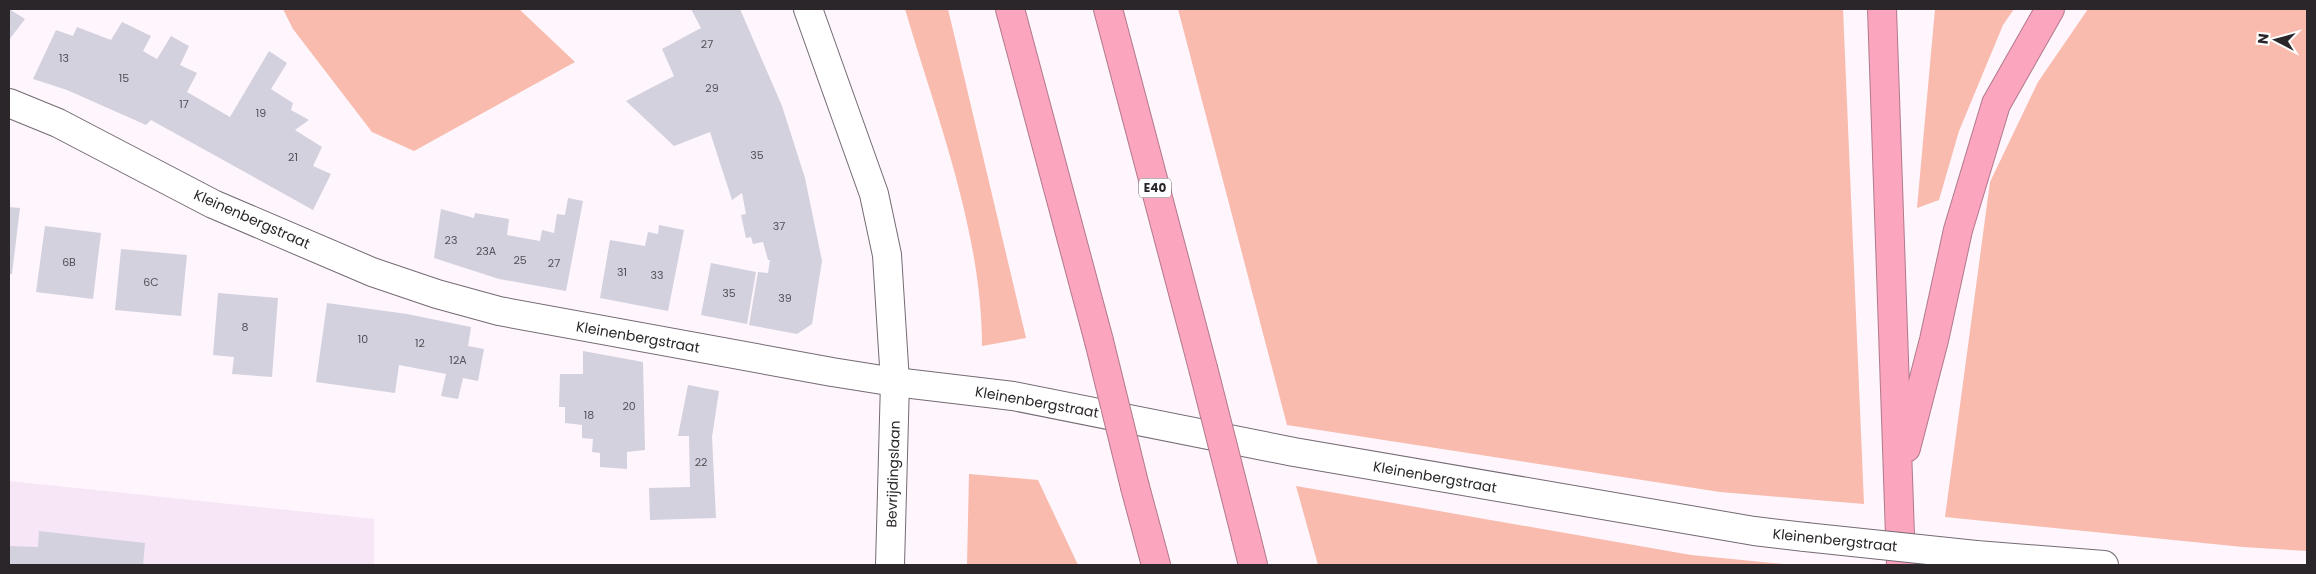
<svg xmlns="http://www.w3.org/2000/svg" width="2316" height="574" font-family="Poppins,sans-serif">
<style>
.built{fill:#f7e6f6}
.green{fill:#f8bbad}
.building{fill:#d3d1de}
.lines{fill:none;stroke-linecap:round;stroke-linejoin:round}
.minor-casing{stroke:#746a73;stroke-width:30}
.tertiary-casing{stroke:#746a73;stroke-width:30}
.motorway-casing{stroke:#b2798b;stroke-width:30}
.minor{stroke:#fff;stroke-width:28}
.tertiary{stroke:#fff;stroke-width:28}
.motorway{stroke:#fba5bf;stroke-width:28}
.minor-bridge-casing{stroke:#746a73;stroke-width:30;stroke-linecap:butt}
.motorway-bridge-casing{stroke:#b2798b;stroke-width:30;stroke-linecap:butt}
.minor-bridge{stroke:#fff;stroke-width:28}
.motorway-bridge{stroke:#fba5bf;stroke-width:28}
.labels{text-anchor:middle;stroke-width:4;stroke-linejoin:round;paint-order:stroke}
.number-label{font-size:11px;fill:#545157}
.shield{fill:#fff;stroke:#6a676a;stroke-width:1}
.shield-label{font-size:12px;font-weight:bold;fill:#2a262a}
.street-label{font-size:14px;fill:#2a262a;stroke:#fff}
</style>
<rect width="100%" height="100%" fill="#fef5fd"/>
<path class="built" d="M9 481 374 519V565H9Z"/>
<path class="green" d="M283 9H519L575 62 414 151 372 132 293 29Z
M905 9H948L1026 338 982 346C982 232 937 118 905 9Z
M1178 9H1843L1864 504 1720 492 1287 425Z
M1935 9H2014L2003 25 1959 131 1939 200 1917 208Z
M2088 9H2307V551L2243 547 1945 517 1990 182 2038 82Z
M969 474 1038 480 1078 565H967Z
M1296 486 1691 555 1794 565H1318Z"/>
<path class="building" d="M9 9 25 19 9 40Z
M691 9H740L782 106 805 178 822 261 812 324 797 334 749 325 758 272 768 273 770 260H768L763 242 753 244 751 237 746 238 741 215 746 214 742 193 732 200 710 132 674 146 626 101 674 76 662 49 701 28Z
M122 22 151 36 143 51 157 59 171 36 189 46 180 65 197 73 187 92 230 117 269 51 287 63 271 89 293 103 291 110 309 120 295 130 322 147 313 166 331 174 313 210 151 120 146 125 67 90 33 79 56 30 73 36 77 27 111 40Z
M568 198 583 201 566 291 499 279 434 258 441 209 474 218 475 213 509 219 507 235 540 241 542 230 554 233 557 214 565 215Z
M9 207 20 208 12 274H9Z
M659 225 684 230 668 311 600 298 610 240 645 246 648 232 658 234Z
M45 226 101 233 93 299 36 292Z
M121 249 187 255 181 316 115 310Z
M711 263 756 272 747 324 701 315Z
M218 293 278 298 272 377 232 374 234 357 213 355Z
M327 303 407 314 471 327 468 346 484 349 478 381 463 378 458 399 441 396 446 374 399 365 395 393 316 382Z
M583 351 643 362 645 450 627 452V469L600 467V453L592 452 593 439 582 438V425L565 423V407H559L560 374H583Z
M688 385 719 391 712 437 716 518 650 520 649 488 690 487 689 436H678Z
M39 531 145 543 143 565H9V546L38 547Z"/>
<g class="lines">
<g class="minor-casing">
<path id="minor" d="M9 103 58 123 213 204 372 272 437 294 499 311 832 372 895 382 1013 396 1294 452 1754 531 1805 537
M1976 555 2104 565"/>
</g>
<g class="tertiary-casing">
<path id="tertiary" d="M808 9 874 194 887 255 895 382 890 565"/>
</g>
<g class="motorway-casing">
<path id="motorway" d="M1010 9 1099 341
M1108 9 1203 368
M1882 9 1901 565
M1906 448 1934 340 1958 230 1996 104 2050 9
M1135 487 1156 565
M1246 537 1253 565"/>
</g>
<use href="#minor" class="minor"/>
<use href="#tertiary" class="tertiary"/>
<use href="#motorway" class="motorway"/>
<g class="minor-bridge-casing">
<path id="minor-bridge" d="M1805 537 1976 555"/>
</g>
<g class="motorway-bridge-casing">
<path id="motorway-bridge" d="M1099 341 1135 487
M1203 368 1246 537"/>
</g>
<use href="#minor-bridge" class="minor-bridge"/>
<use href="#motorway-bridge" class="motorway-bridge"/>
</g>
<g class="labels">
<g class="number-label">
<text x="707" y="48">27</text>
<text x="64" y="62">13</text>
<text x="124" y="82">15</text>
<text x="712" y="92">29</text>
<text x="184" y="108">17</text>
<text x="261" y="117">19</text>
<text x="757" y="159">35</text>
<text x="293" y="161">21</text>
<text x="779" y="230">37</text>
<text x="451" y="244">23</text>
<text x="486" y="255">23A</text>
<text x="520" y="264">25</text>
<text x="69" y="266">6B</text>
<text x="554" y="267">27</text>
<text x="622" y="276">31</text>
<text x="657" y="279">33</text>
<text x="151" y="286">6C</text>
<text x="729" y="297">35</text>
<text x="785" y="302">39</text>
<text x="245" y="331">8</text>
<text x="363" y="343">10</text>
<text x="420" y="347">12</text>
<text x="458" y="364">12A</text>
<text x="629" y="410">20</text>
<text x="589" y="419">18</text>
<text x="701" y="466">22</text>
</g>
<rect class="shield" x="1139" y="178.5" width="32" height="19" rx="4"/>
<g class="shield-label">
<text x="1155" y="192">E40</text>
</g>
<g class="street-label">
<text transform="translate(252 219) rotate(24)" y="5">Kleinenbergstraat</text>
<text transform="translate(638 337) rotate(10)" y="5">Kleinenbergstraat</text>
<text transform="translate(1037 402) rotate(10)" y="5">Kleinenbergstraat</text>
<text transform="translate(893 474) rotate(-88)" y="5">Bevrijdingslaan</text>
<text transform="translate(1435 477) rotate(10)" y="5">Kleinenbergstraat</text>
<text transform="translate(1835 540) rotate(6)" y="5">Kleinenbergstraat</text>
</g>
</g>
<rect width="2316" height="574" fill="none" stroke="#2a262a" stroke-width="20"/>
<g transform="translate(2276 40) rotate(276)" stroke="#ffffff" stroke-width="4" paint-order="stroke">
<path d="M0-4L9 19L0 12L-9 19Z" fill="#2a262a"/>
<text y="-8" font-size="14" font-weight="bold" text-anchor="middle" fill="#2a262a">N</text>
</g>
</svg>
